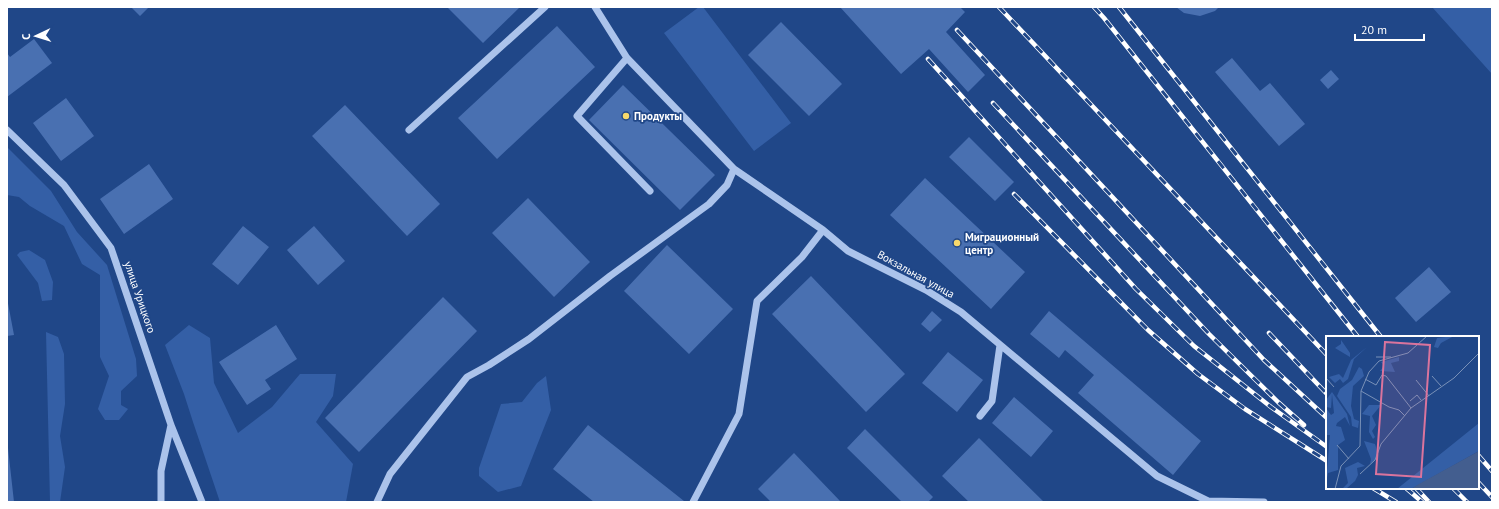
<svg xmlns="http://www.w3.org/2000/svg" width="1499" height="509" font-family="'PT Sans',sans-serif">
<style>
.green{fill:#345fa6}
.building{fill:#4970b1}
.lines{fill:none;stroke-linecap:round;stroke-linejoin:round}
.minor{stroke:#abc3eb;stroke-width:7}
.rail-casing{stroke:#fff;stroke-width:4.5}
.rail{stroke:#204788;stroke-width:3;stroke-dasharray:9;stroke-linecap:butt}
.poi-dot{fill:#f8d96b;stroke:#204788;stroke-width:1.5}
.labels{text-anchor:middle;stroke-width:3.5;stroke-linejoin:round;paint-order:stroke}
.poi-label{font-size:11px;font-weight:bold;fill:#fff;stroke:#204788;text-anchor:start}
.street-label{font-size:11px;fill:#fff;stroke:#204788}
.inset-road{fill:none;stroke:#7991b8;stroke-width:1}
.view{fill:#da749d;fill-opacity:0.15;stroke:#da749d;stroke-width:2}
.inset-edge{fill:none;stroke:#fff;stroke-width:2}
</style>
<rect width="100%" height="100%" fill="#204788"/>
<path class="green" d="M699 7H703L791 123 754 151 664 33Z
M1432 7H1492V74Z
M7 147 51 191 77 232 107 265 136 359 137 376 121 391V405L128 409 119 420H105L98 409 109 376 100 357V275L82 264 64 226 30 206 19 197 7 195Z
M29 250 45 260 53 282 52 300 42 301 38 283 17 255 20 252Z
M189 325 210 338 214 383 238 433 272 407 300 374H336L333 396 316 422 353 464 346 502H220L193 422 184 394 165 345Z
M46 332 58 337 64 354 65 404 60 436 65 467 60 502H50Z
M546 376 551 410 521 486 498 492 479 476V468L501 404 522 402 537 383Z"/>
<path class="building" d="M131 7H149L140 16Z
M447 7H520L483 43Z
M840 7H960L965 12 946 32 985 75 968 92 929 49 901 74Z
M1176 7H1219L1215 11 1200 16 1184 13Z
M781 22 842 84 809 116 748 55Z
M557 26 595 67 497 159 458 118Z
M34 39 52 63 7 97V53L10 57Z
M1232 58 1260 91 1270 83 1305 124 1279 146 1215 72Z
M1331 70 1339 79 1328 89 1320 80Z
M623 85 715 175 680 210 589 120Z
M66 98 94 136 61 161 33 123Z
M345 105 440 204 407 236 312 136Z
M969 137 1014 182 995 201 949 157Z
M149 164 173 199 124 234 100 199Z
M925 178 1025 272 991 309 890 215Z
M528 198 590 262 554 297 492 233Z
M243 226 269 247 238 285 212 264Z
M314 226 345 261 318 285 287 250Z
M667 245 733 309 689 354 624 291Z
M1429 267 1451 292 1416 322 1395 298Z
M811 276 905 374 866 412 772 314Z
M443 297 477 331 359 452 325 418Z
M7 298 14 335 7 336Z
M932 311 942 320 930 332 921 324Z
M1049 311 1201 441 1173 475 1078 393 1094 375 1065 350 1059 358 1030 334Z
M276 325 297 359 265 380 271 389 247 405 219 362Z
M948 352 983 380 957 412 922 383Z
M1014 397 1053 431 1031 457 992 423Z
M588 425 684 501 683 502H594L553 469Z
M865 429 933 497 928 502H902L847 448Z
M979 438 1044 502H969L942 476Z
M7 448H8L14 502H7Z
M794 453 841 502H771L758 489Z"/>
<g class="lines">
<path class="minor" d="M595 7 627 58 734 169 823 230 848 251 926 290 961 312 1157 476 1208 501 1264 502
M627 58 577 116 650 191
M7 130 64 185 111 248 171 425 202 502
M409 130 545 7
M980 416 992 401 1000 345
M161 502V471L171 425
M377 502 390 474 467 377 489 365 529 339 610 276 709 204 727 185 734 169
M693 502 739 414 757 301 802 257 823 230"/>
<g class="rail-casing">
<path id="rail" d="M999 7 1327 355
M1094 7 1104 18 1358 337
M1119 7 1381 337
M957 30 1264 360 1327 418
M928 59 1136 289 1194 346 1271 407 1327 447
M993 103 1209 334 1278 402 1304 425
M1014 194 1148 330 1198 374 1245 409 1327 461
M1269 333 1327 394
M1478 455 1492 471
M1478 482 1492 497
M1373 488 1396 502
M1406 488 1422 502
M1416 488 1429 502
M1453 488 1467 502"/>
</g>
<use href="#rail" class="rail"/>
</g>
<g class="poi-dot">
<circle cx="626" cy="116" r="4"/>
<circle cx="957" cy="243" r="4"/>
</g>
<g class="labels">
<g class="poi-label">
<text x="634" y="120">Продукты</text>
<text x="965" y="241">Миграционный<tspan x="965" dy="13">центр</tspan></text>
</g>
<g class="street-label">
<text transform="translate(916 274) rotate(29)" y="4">Вокзальная улица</text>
<text transform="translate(140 297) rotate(71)" y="4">улица Урицкого</text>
</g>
</g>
<g transform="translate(1326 336)">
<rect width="153" height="153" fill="#204788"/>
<path d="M128 0 115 7 112 12 108 11 111 2ZM15 4 24 17V21L9 12 15 8ZM41 11 28 23 22 43 17 47 14 43 9 47 3 41 13 38 17 42 25 24ZM73 21V25L65 27 69 36 54 35 58 30 55 26ZM33 31 36 33 38 40 27 50 25 70 28 83 33 85 32 92 26 90 25 81 11 60 14 53 26 44ZM6 56 21 78 24 90 19 81 11 87 10 90 15 91 19 104 12 109V134L2 137 0 147 4 99H0V72L5 79 8 77 6 58 5 72 0 71V64ZM43 69H55L46 80 50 89 46 95 49 101 47 103 43 96 44 80 36 78ZM153 87V115L85 153H71ZM38 105 49 108 50 111 52 122 44 128 45 123ZM32 126 39 130 31 132 32 139 29 145 21 152 16 153 22 147 19 132Z" fill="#345fa6"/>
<path d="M153 115V153H85L93 148Z" fill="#435e8f"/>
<path class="inset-road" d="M50 21H65M106 40 115 50M0 42 8 51M39 43 50 49 56 39 60 40 85 72M90 44 103 60M35 55 63 71 73 74 79 80M84 65 91 59 95 64M11 109 23 123M34 138 49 124 55 108 85 72 128 42 153 17M9 153 15 130 34 110 35 55 43 36 53 25 82 17 101 0"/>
<path class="view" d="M59 6 104 9 95 141 50 138Z"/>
<rect width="153" height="153" class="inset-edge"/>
</g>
<rect width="1499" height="509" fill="none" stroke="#ffffff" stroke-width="16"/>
<g transform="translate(36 36) rotate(266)" stroke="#204788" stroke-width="3" paint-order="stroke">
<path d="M0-3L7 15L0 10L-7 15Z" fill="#ffffff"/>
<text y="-6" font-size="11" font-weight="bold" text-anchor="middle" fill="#ffffff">С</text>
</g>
<path d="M1355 34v6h69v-6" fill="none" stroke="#ffffff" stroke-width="2"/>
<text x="1361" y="34" font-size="12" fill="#ffffff" stroke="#204788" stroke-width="3" paint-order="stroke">20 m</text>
</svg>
